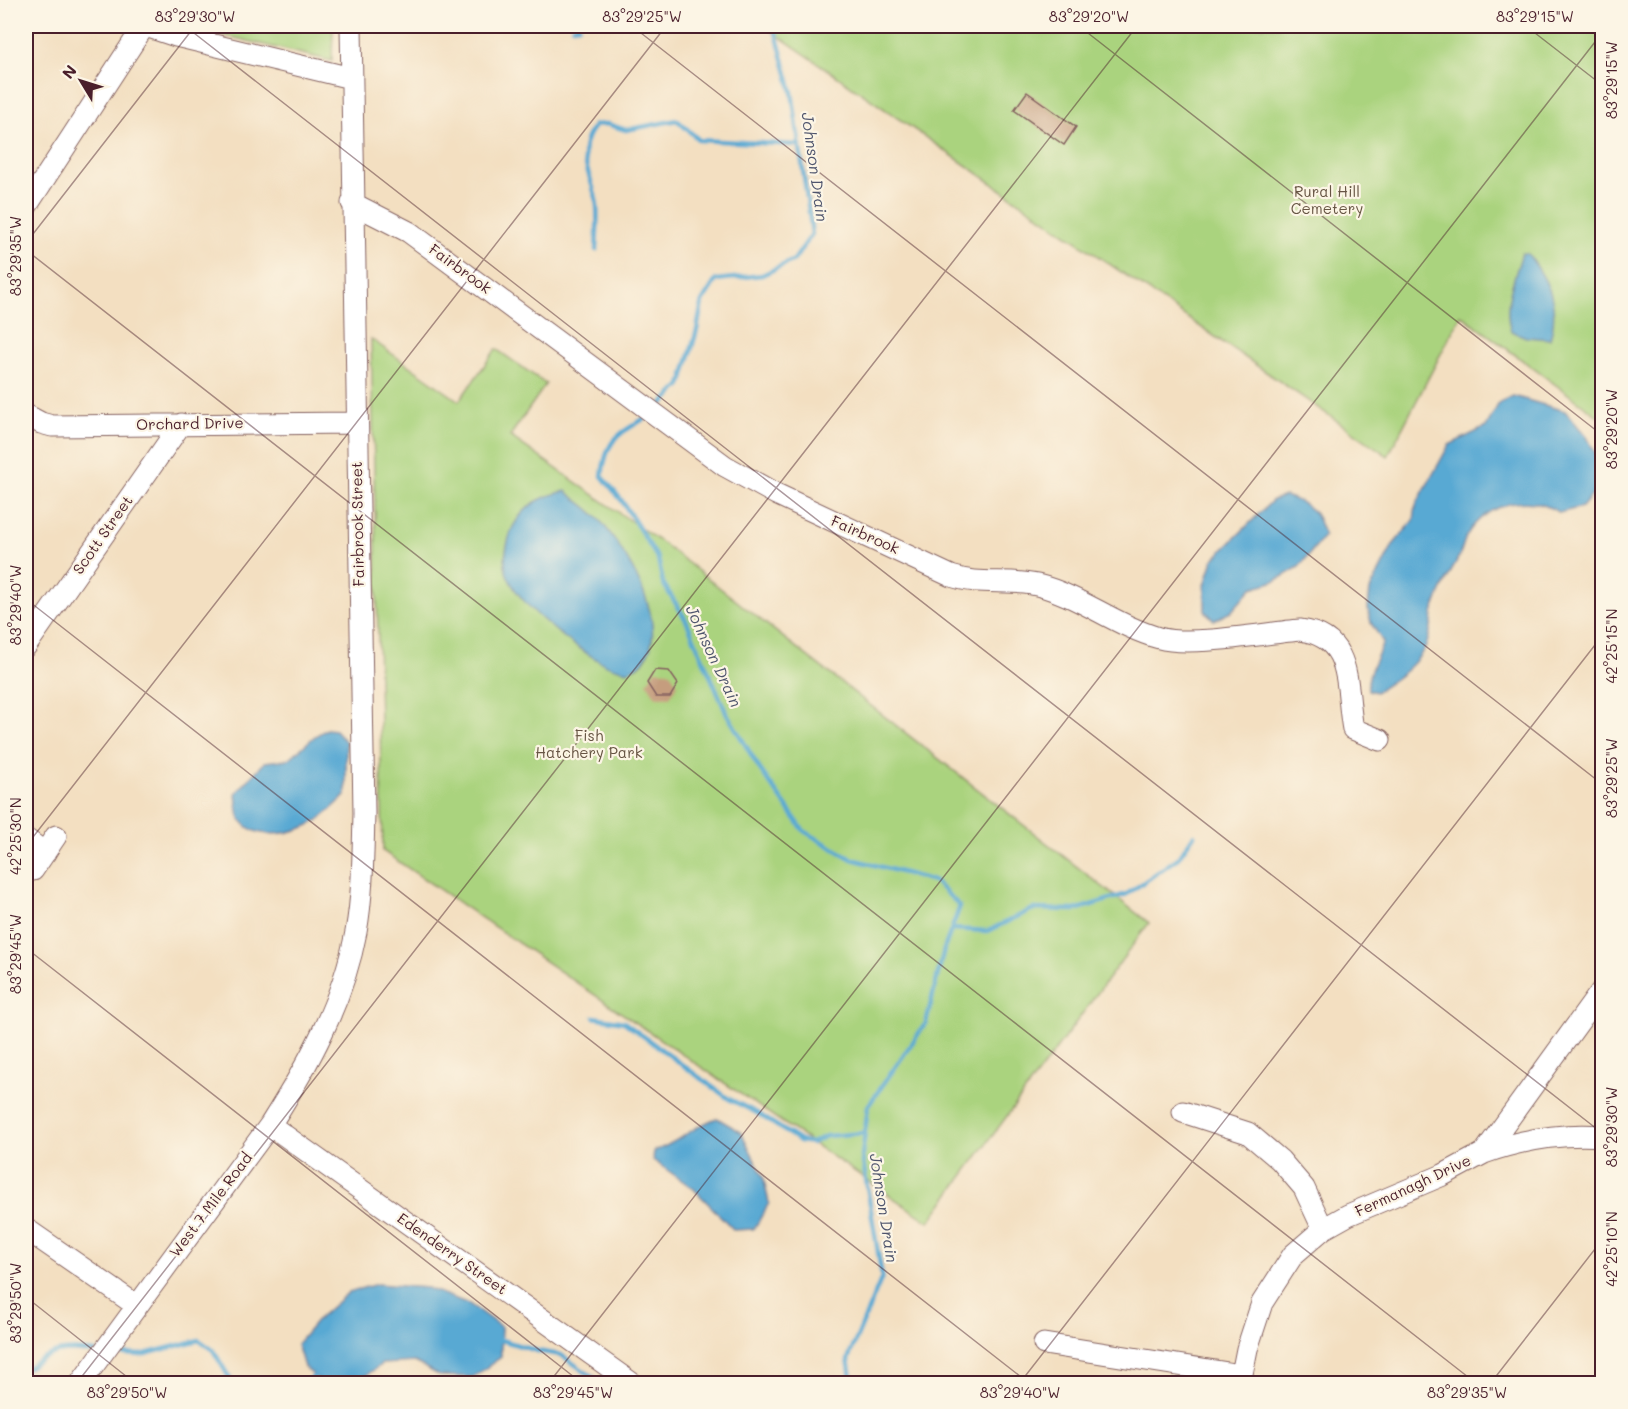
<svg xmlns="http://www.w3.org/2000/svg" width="1628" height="1409" font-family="Mali,sans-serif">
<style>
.green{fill:#aad37e;stroke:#7a7954;stroke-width:1.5}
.water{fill:#59a9d3;stroke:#52647f;stroke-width:1.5}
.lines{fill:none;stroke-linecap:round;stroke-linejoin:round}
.stream{stroke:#59a9d3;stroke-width:4.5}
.building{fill:#c59d7e}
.minor-casing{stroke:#856260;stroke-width:23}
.minor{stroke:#fff;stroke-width:21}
.ticks{fill:none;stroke:#4a1f2b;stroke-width:1.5;stroke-opacity:0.45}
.labels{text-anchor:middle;stroke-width:4.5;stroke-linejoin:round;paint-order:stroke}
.park-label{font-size:15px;fill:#675544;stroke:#fcf5e5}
.street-label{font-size:15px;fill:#4a1f2b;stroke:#fcf5e5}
.water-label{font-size:16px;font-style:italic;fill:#50566e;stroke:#fcf5e5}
.neatline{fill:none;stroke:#4a1f2b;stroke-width:2}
.ticks-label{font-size:15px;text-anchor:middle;fill:#4a1f2b}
</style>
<rect width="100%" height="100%" fill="#fcf5e5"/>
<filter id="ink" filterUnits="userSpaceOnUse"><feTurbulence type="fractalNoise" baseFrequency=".0167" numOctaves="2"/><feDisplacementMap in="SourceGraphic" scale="12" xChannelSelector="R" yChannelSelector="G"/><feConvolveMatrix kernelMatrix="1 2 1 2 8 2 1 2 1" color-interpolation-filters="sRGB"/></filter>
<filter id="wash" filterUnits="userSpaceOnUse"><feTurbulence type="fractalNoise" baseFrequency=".008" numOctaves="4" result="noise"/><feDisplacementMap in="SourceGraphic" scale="24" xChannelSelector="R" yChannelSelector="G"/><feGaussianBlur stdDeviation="1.35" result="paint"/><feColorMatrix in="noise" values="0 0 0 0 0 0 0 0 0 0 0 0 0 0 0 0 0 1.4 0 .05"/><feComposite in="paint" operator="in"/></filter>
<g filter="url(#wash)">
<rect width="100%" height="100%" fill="#f3dfc1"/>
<path class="green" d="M184 26H333L332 61Z
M764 26H1586L1602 37V419L1461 315 1388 456Z
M371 339 459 401 496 349 546 384 510 436 665 545 1149 923 929 1222 383 851Z"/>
<path class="water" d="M1522 253 1528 254C1549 282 1560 304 1550 339L1526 337 1511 331C1502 306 1515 277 1522 253Z
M1513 396 1565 411 1587 437 1602 466 1599 487 1582 507 1559 513C1530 492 1485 503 1467 535 1463 542 1462 552 1457 560 1450 575 1440 590 1435 606 1431 619 1432 632 1426 645 1416 667 1395 679 1376 692L1368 690C1366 673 1378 658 1383 642L1371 623 1368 608 1370 590 1393 545 1414 520 1416 505 1449 445 1486 427 1499 403Z
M566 491C576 500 589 508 598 518 624 548 673 624 643 662 640 666 632 669 627 671 619 669 608 667 601 662 573 646 509 600 505 566 504 555 509 534 514 525 526 504 542 496 566 491Z
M1285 496C1309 504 1318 511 1324 536L1299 567 1275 581 1252 588 1231 612 1214 620 1205 611V585L1213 560 1273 500Z
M327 729 335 730 346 742V795C337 804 328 813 318 820 297 834 252 844 239 816 237 809 237 800 236 793L265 762 289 759 315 736Z
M717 1118 741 1132 763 1176 769 1203 754 1229 734 1230 694 1189 653 1160 654 1151C675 1145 693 1126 717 1118Z
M377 1284 427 1288 469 1304 501 1327V1357L473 1377 440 1376 415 1362 382 1364 355 1383H323L304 1367 297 1344 319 1318 349 1292Z"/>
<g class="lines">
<path class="stream" d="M573 27 579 26
M596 250C597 235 598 220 597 206 594 176 571 153 595 125L607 124 626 130 677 120 699 140 800 145
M657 409 681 385 697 330 702 302 716 280 762 275 794 260 812 234 792 92 774 26
M648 416C617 436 607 437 602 476L622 501 658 559 663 583 686 620 726 712 759 768 804 831 852 859 934 881 960 906 944 949 926 1023 868 1106 862 1156 882 1277 848 1359 852 1384
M952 929 988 931 1033 909 1075 910 1127 894 1178 858 1194 835
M594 1017 624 1022 729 1099 757 1113 800 1141 812 1143 826 1136 864 1133
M495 1338 537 1351 561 1355 603 1384
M110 1353 141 1355 199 1340 213 1350 233 1384
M26 1369C51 1350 64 1348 95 1352
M305 1384 319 1372"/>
</g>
<g id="blocks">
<path class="building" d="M1027 92 1076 127 1064 145 1014 110Z
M655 670 669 671 678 684 670 697H656L647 683Z"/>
</g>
</g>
<g filter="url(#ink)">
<use href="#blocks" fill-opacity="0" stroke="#856260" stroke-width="1.5"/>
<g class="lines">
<g class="minor-casing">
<path id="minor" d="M146 26 176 36 351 78
M352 203 409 232 725 466 776 494 951 576C980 586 1008 578 1037 585 1079 595 1116 626 1159 638 1190 647 1265 633 1300 630 1355 637 1345 688 1353 729L1380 740
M26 207 144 26
M26 415 41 423 52 426 356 423
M26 646 181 424
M26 839 45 853
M33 870 56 836
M1183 1112 1248 1133 1280 1160 1304 1188 1323 1229
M270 1125 633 1384
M1484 1153C1524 1139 1561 1133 1602 1136
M26 1229 136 1305
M1044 1344 1241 1375
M80 1384 270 1125C308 1065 343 1002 356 932 363 894 363 852 364 813L351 26
M1240 1384 1247 1349 1262 1303 1293 1255 1323 1229 1348 1215 1443 1175 1484 1153 1602 990"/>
</g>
<use href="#minor" class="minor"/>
</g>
</g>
<path class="ticks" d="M185 26 1602 1133M632 26 1602 784M1079 26 1602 435M1526 26 1602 85M26 243 195 26M26 250 1477 1384M26 599 1030 1384M26 846 666 26M26 948 583 1384M26 1297 136 1384M76 1384 1137 26M548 1384 1602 33M1019 1384 1602 636M1490 1384 1602 1240"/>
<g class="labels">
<g class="park-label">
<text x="1327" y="197">Rural Hill<tspan x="1327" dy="17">Cemetery</tspan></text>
<text x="589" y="741">Fish<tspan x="589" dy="17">Hatchery Park</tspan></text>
</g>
<g class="street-label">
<text transform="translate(460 269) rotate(36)" y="5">Fairbrook</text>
<text transform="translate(190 424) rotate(-1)" y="5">Orchard Drive</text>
<text transform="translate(358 524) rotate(-91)" y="5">Fairbrook Street</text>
<text transform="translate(103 535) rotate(-55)" y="5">Scott Street</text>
<text transform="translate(865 535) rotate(24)" y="5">Fairbrook</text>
<text transform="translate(1413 1186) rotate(-25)" y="5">Fermanagh Drive</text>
<text transform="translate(211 1205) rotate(-53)" y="5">West 7 Mile Road</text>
<text transform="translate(452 1254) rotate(35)" y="5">Edenderry Street</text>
</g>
<g class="water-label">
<text transform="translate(815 167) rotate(82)" y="6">Johnson Drain</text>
<text transform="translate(714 656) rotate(65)" y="6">Johnson Drain</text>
<text transform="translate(884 1208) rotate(81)" y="6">Johnson Drain</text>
</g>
</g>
<rect width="1628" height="1409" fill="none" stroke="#fcf5e5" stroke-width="66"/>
<g transform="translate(81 81) rotate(308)" stroke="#fcf5e5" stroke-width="4.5" paint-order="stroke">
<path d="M0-4.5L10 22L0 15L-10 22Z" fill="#4a1f2b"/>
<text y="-9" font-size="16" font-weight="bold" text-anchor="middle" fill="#4a1f2b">N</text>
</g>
<rect x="33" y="33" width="1562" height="1343" class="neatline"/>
<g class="ticks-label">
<text x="195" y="22">83°29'30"W</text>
<text x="642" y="22">83°29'25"W</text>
<text x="1089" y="22">83°29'20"W</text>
<text x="1535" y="22">83°29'15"W</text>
<text transform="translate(1612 80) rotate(-90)" y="5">83°29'15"W</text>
<text transform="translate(16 256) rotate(-90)" y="5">83°29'35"W</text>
<text transform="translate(1612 429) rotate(-90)" y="5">83°29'20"W</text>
<text transform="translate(16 605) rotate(-90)" y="5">83°29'40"W</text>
<text transform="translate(1612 646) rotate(-90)" y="5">42°25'15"N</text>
<text transform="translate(1612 778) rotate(-90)" y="5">83°29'25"W</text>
<text transform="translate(16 836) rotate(-90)" y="5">42°25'30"N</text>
<text transform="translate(16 954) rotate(-90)" y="5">83°29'45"W</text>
<text transform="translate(1612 1127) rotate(-90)" y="5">83°29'30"W</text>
<text transform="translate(1612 1249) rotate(-90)" y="5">42°25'10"N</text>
<text transform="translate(16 1303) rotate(-90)" y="5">83°29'50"W</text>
<text x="127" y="1398">83°29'50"W</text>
<text x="573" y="1398">83°29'45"W</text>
<text x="1020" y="1398">83°29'40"W</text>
<text x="1467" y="1398">83°29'35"W</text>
</g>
</svg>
